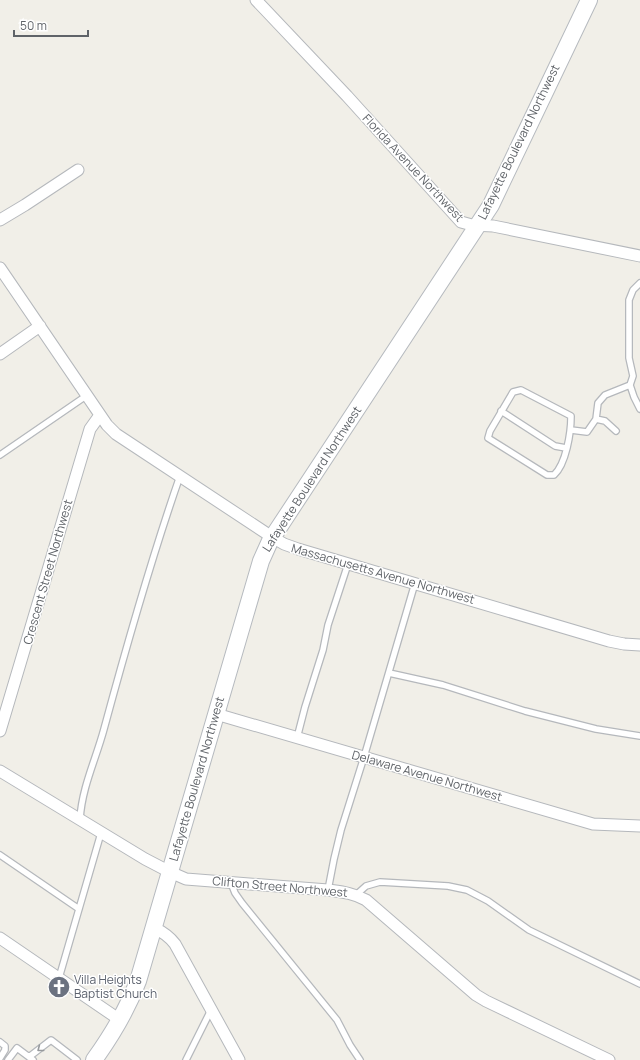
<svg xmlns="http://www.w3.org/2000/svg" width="640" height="1060" font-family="Manrope,sans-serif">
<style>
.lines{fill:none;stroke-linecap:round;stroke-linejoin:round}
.lane-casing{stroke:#b5b8bc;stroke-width:8}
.street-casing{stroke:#b5b8bc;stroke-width:13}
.secondary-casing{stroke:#b6babf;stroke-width:18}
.lane{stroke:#fff;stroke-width:5.5}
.street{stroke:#fff;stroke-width:11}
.secondary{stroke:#fff;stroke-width:16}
.oneway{stroke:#979a9d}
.labels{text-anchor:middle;stroke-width:3;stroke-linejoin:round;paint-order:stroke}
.street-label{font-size:12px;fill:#5f6368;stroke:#fff}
.worship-label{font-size:12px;fill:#5b616d;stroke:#fff;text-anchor:start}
</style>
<rect width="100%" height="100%" fill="#f1efe8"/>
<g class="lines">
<g class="lane-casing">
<path id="lane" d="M640 283 633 290 629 300V358L633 376 630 385 634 397 640 409
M521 390 571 416C571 433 566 464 554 475H547L488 438 490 431 513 392Z
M501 411 555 446 566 448
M596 419 605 421 616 431
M571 430 587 432 596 419 598 403 605 395 630 385
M0 455 86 396
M389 673 443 685 525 711 596 729 640 736
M297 738 305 707 323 650 328 625 348 564
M80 819C82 787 96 759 104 729 127 644 151 559 180 476
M0 855 79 909
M231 883 235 893 242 903 337 1020 350 1045 360 1060
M328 890 334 859 341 830 364 757 415 583
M356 895 366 886 380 882 448 886 467 890 488 901 529 930 640 984
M59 978 101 833
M0 1042 5 1046V1050L0 1058
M29 1057 51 1040 77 1060
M8 1060 17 1048 33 1060
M186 1060 211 1010"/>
</g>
<g class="street-casing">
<path id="street" d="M256 0 347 96 461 222 472 225 493 226 640 256
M0 220 25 205 78 170
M0 268 107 425 116 434 272 537 284 544 298 549 609 641 624 644 640 645
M0 354 40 326
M216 714 593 824 640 826
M0 731 90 429 100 415
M0 771 145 859 170 872 186 879 328 890C342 892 353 893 366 900L476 995 486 1001 609 1060
M154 928C163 932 169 936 175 944L239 1060
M0 938 120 1020"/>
</g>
<g class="secondary-casing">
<path id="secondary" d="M94 1060C112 1035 127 1010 138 981L261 561 270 541 491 205 589 0"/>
</g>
<use href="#lane" class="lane"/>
<use href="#street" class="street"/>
<use href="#secondary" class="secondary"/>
</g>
<defs><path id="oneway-chevron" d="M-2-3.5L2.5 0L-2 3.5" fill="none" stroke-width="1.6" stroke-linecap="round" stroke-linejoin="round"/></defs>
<use class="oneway" href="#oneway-chevron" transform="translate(40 1049) rotate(142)"/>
<defs>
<g id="church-disc" transform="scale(1.15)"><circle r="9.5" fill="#6b7280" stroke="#fff"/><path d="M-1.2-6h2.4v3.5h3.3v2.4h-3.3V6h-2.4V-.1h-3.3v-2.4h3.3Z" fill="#fff"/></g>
</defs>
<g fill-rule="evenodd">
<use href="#church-disc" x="59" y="987"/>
</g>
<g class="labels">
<g class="street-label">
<text transform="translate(519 142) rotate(-64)" y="4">Lafayette Boulevard Northwest</text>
<text transform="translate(413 168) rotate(47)" y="4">Florida Avenue Northwest</text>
<text transform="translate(312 479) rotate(-57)" y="4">Lafayette Boulevard Northwest</text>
<text transform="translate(48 572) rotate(-74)" y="4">Crescent Street Northwest</text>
<text transform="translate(383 574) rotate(16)" y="4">Massachusetts Avenue Northwest</text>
<text transform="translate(427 776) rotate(16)" y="4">Delaware Avenue Northwest</text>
<text transform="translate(197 779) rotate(-74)" y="4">Lafayette Boulevard Northwest</text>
<text transform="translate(280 887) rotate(5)" y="4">Clifton Street Northwest</text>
</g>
<g class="worship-label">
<text x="74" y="984">Villa Heights<tspan x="74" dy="14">Baptist Church</tspan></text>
</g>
</g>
<path d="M14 30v6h74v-6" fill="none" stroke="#5f6368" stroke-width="2"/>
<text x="20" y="30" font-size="12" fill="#5f6368" stroke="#ffffff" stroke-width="3" paint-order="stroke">50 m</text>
</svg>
